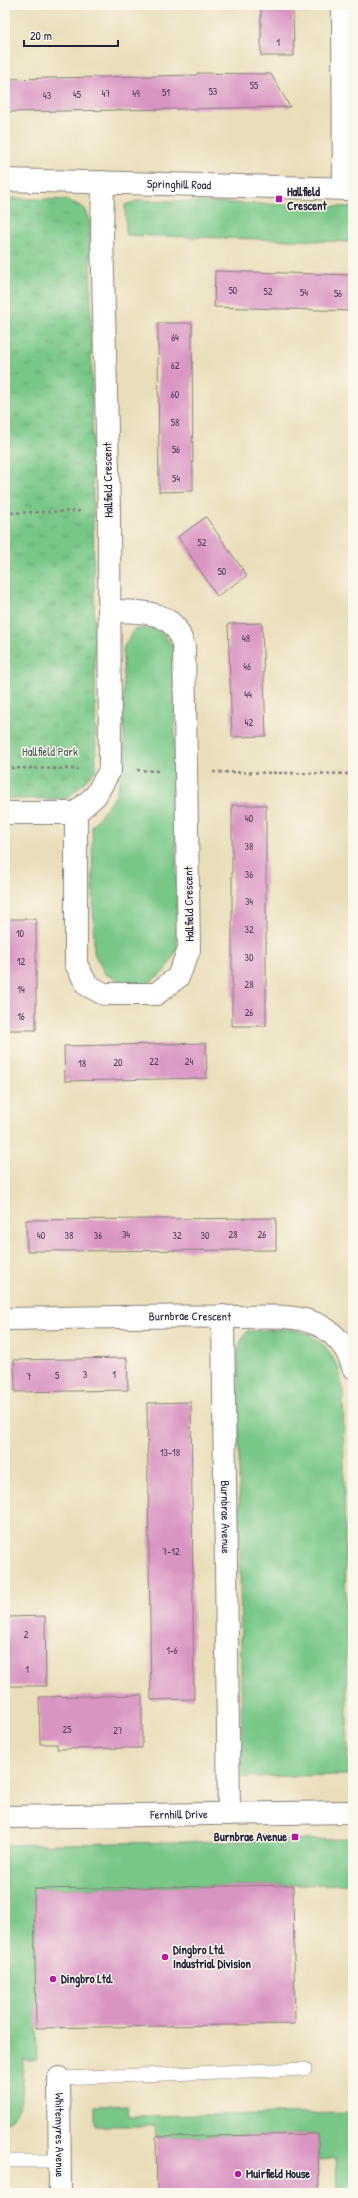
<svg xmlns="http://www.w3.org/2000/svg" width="358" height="2198" font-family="'Patrick Hand',sans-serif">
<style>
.green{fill:#78c787;stroke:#4d7461}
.park{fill:url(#park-tufts);stroke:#4d7461}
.building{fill:#d995c2}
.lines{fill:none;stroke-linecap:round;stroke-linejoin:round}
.service-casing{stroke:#86807a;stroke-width:14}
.minor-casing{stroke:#86807a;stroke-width:24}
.tertiary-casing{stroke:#86807a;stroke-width:24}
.path{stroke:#86807a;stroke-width:2.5;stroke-dasharray:3 3;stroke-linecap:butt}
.service{stroke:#fff;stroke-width:13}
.minor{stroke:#fff;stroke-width:22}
.tertiary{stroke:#fff;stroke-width:22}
.poi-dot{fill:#b5179e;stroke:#fbf7ec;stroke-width:1.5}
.labels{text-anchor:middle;stroke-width:3;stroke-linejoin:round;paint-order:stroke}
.number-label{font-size:10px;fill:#503f5d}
.street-label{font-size:12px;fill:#22223b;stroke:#fbf7ec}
.poi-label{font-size:12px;font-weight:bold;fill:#22223b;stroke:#fbf7ec;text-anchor:start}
.park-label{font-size:12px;fill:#405c56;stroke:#fbf7ec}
</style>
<defs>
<pattern id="park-tufts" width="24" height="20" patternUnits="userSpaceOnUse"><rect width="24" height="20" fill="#78c787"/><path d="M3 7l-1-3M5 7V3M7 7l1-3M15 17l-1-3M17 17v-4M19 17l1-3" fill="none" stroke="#62a170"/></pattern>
</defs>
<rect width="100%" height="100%" fill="#fbf7ec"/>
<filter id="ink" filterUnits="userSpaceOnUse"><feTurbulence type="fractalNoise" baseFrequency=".025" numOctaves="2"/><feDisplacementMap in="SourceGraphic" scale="8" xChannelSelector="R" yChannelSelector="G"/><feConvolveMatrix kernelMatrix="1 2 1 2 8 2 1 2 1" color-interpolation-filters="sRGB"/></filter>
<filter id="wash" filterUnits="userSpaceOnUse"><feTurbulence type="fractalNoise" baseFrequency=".012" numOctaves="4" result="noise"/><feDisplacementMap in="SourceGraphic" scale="16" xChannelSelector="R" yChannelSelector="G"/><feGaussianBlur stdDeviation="0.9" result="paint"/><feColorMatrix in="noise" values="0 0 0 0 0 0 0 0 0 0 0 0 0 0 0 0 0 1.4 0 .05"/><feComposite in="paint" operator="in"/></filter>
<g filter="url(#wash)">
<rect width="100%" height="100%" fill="#eadeba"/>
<path class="green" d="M140 200 353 207V242L126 235 125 205Z
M159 628 174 649 177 949 166 970 147 984H125L105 974 94 953 92 826 116 795 124 765 123 649 134 629Z
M290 1329 308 1333 325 1346 339 1368 343 1391 348 1775 242 1777 238 1354 240 1343 247 1331Z
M353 1839V1884L34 1889 37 2060H23C23 2083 26 2109 5 2123V1845Z
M128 2105 129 2116 353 2113V2193H337L336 2159 319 2160 318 2134 156 2137 155 2126H95V2106Z"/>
<path class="park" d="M5 198 67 200 83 207 90 222 96 770 68 799H5Z"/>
<g id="blocks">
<path class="building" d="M261 5H293L294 56H261Z
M197 73 271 74 290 107 5 112V79L197 75Z
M215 271 353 275V311L214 307Z
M158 323H192L193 491 159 492Z
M206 517 247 576 217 596 178 537Z
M262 623 266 736 232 737 228 624Z
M232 805H266V1026H232Z
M5 919H36V1030H5Z
M206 1043 207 1078 65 1081 64 1046Z
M276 1218V1250L27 1251 26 1220Z
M127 1358 128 1390 15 1392 14 1360Z
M191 1402 194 1699 151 1700 147 1403Z
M45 1616 46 1686H8L7 1617Z
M142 1695V1748L57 1749V1744H40L39 1697Z
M293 1885 295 2024 36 2028 34 1889Z
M318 2134 319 2193H157L156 2137Z"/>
</g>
</g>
<g filter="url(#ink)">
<use href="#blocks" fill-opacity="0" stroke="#86807a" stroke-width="1"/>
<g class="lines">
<g class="service-casing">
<path id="service" d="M59 2078 305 2069
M5 2161H60"/>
</g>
<g class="minor-casing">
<g id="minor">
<path d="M343 5 344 189"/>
<path d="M5 813H76L96 795 110 770 109 510 102 234 103 182"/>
<path d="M76 813V964L87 985 104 994H156L178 977 189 950 184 647C182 641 179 632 175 627 159 609 132 612 109 611"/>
<path id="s1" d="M223 1316 229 1814"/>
<path id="s2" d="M5 1319C83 1318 161 1315 239 1317 263 1317 291 1314 314 1323 333 1330 348 1348 353 1367"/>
<path id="s3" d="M5 1817 353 1812"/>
<path id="s4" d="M59 2078 60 2193"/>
</g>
</g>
<g class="tertiary-casing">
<g id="tertiary">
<path id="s5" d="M5 180 353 189"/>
</g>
</g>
<path class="path" d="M5 513 82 511
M5 768 78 769
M137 770 158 771
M213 772 353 774"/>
<use href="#service" class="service"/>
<use href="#minor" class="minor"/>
<use href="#tertiary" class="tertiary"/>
</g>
</g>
<g class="poi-dot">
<rect x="275" y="195" width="8" height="8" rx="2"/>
<rect x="291" y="1833" width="8" height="8" rx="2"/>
<circle cx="165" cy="1957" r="4"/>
<circle cx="53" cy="1979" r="4"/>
<circle cx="238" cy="2174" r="4"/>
</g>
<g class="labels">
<g class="number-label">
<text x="278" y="46">1</text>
<text x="254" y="89">55</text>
<text x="213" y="95">53</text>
<text x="166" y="96">51</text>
<text x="106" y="97">47</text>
<text x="136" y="97">49</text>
<text x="77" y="98">45</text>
<text x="47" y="99">43</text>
<text x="233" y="294">50</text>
<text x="268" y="295">52</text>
<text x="304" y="296">54</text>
<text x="338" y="297">56</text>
<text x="175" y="341">64</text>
<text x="175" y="369">62</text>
<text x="175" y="398">60</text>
<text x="175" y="426">58</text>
<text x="176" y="453">56</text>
<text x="176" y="482">54</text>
<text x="202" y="546">52</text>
<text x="222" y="575">50</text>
<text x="246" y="642">48</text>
<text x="247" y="670">46</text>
<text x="248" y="698">44</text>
<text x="249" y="726">42</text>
<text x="249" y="822">40</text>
<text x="249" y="850">38</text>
<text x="249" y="878">36</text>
<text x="249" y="905">34</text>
<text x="249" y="933">32</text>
<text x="20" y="937">10</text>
<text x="249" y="961">30</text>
<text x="21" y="965">12</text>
<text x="249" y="988">28</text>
<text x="21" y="993">14</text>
<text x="249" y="1016">26</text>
<text x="21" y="1020">16</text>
<text x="154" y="1065">22</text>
<text x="189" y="1065">24</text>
<text x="118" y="1066">20</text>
<text x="82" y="1067">18</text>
<text x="126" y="1238">34</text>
<text x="233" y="1238">28</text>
<text x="262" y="1238">26</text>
<text x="41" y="1239">40</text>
<text x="69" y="1239">38</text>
<text x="98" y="1239">36</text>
<text x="177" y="1239">32</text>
<text x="205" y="1239">30</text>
<text x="85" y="1378">3</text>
<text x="114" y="1378">1</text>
<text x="57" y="1379">5</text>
<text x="29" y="1380">7</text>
<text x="170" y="1456">13-18</text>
<text x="171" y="1555">7-12</text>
<text x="26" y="1638">2</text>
<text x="172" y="1654">1-6</text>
<text x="27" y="1673">1</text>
<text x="67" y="1733">25</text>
<text x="118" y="1734">27</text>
</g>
<g class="street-label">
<text dy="4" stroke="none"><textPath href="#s5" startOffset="174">Springhill Road</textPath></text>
<text transform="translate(108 480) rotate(-91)" y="4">Hallfield Crescent</text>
<text transform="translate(189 904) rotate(-91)" y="4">Hallfield Crescent</text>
<text dy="4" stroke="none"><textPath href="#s2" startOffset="185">Burnbrae Crescent</textPath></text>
<text dy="4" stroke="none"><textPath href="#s1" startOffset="201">Burnbrae Avenue</textPath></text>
<text dy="4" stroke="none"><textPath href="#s3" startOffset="174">Fernhill Drive</textPath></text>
<text dy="4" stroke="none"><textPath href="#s4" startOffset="57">Whitemyres Avenue</textPath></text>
</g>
<g class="poi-label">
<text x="287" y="196">Hallfield<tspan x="287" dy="14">Crescent</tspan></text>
<text x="287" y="1841" text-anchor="end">Burnbrae Avenue</text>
<text x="173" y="1954">Dingbro Ltd.<tspan x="173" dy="14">Industrial Division</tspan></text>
<text x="61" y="1983">Dingbro Ltd.</text>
<text x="246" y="2178">Muirfield House</text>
</g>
<g class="park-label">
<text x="50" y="756">Hallfield Park</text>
</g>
</g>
<rect width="358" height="2198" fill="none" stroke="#fbf7ec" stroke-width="20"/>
<path d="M24 40v6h94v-6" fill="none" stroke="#22223b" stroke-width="2"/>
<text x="30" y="40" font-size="12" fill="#22223b" stroke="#fbf7ec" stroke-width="3" paint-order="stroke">20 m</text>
</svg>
